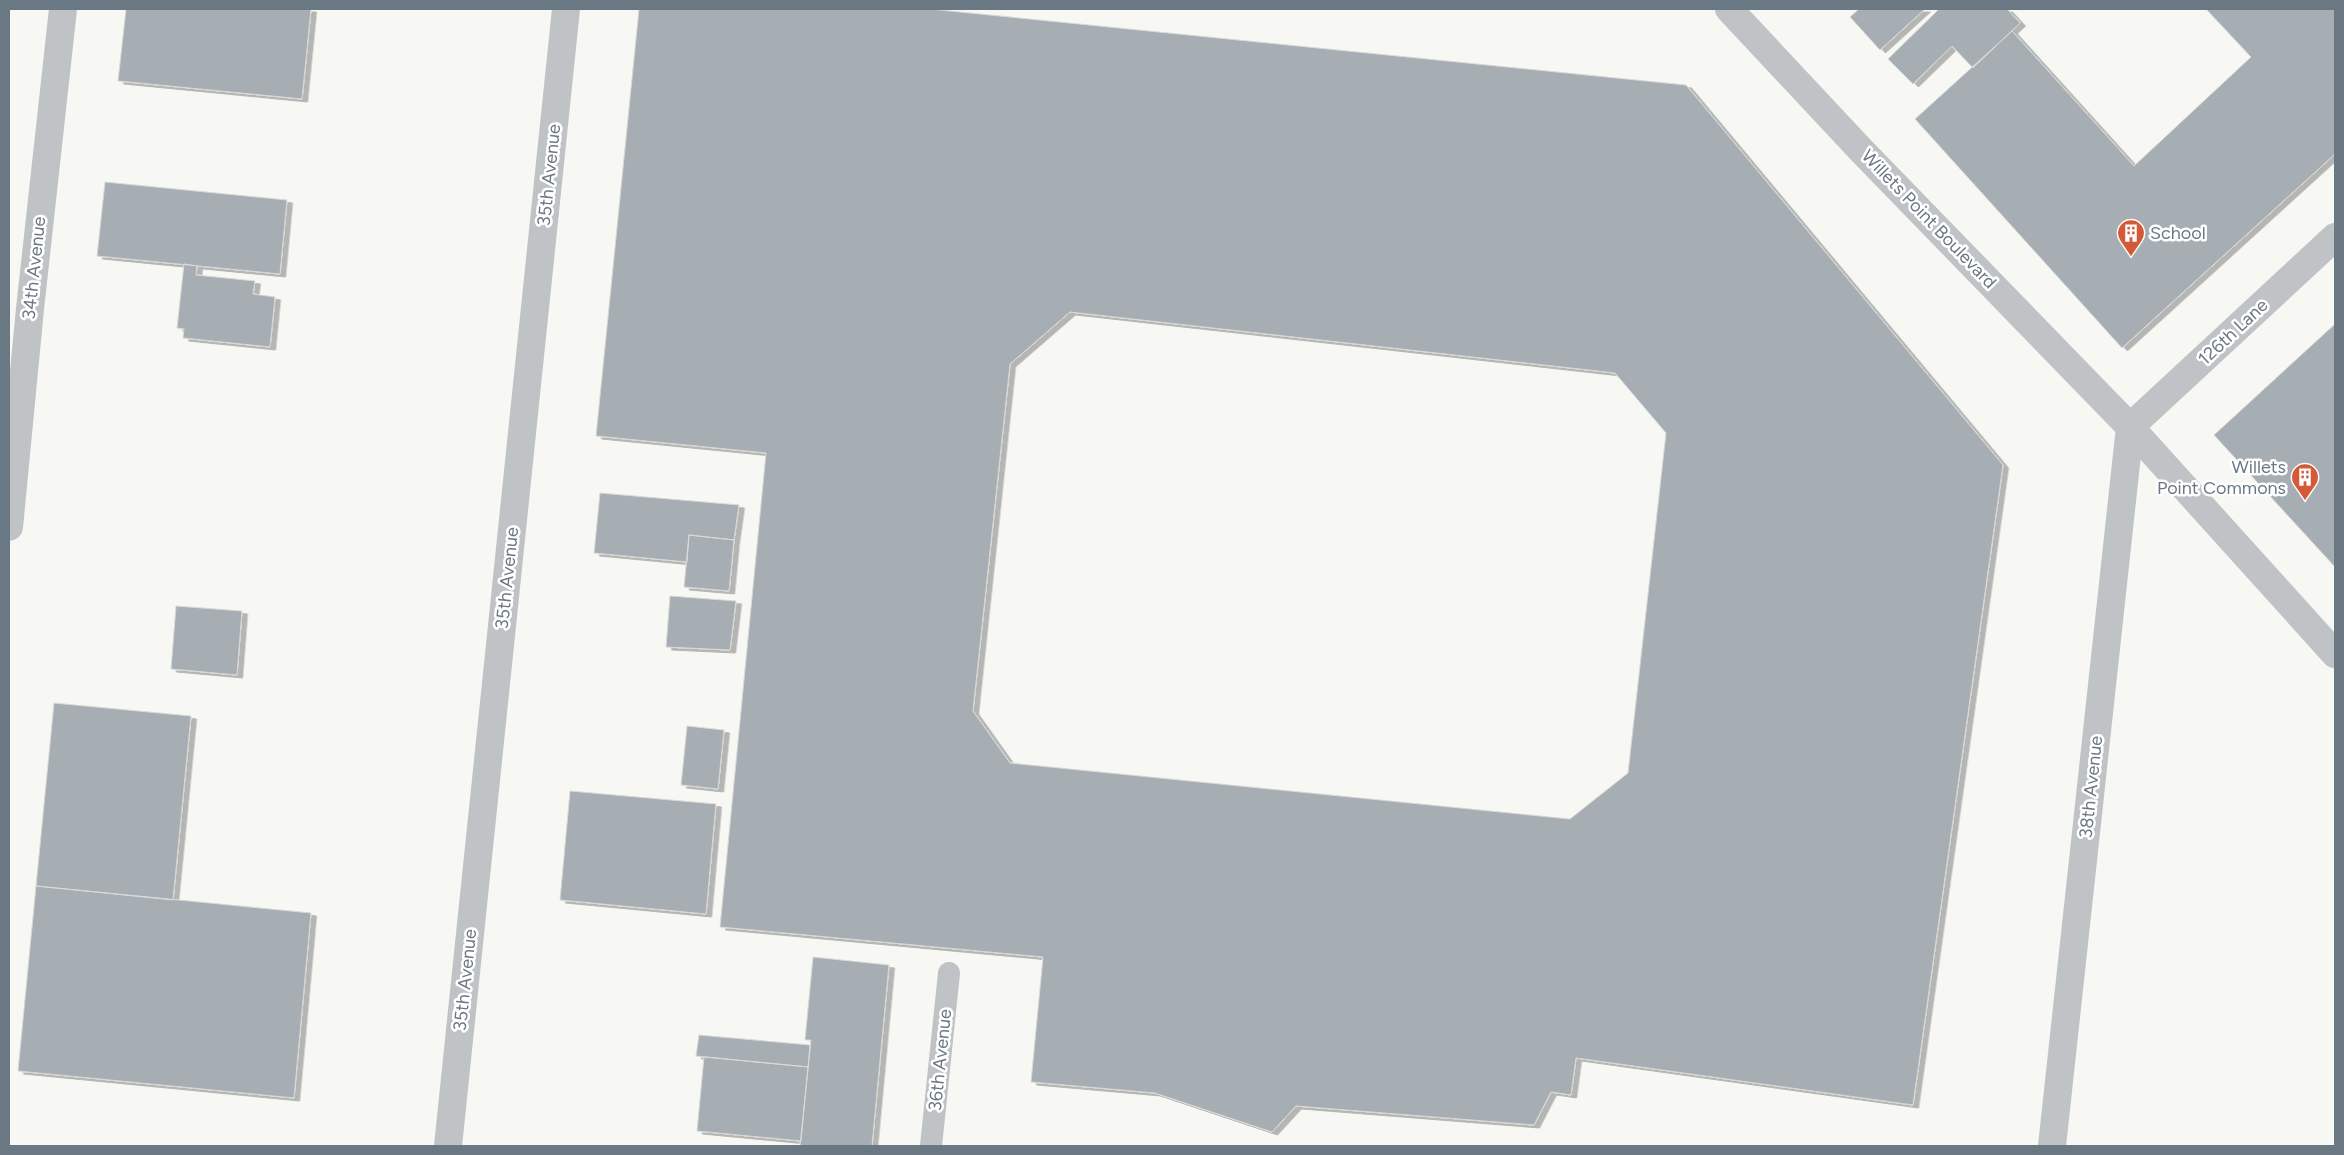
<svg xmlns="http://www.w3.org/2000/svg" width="2344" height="1155" font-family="Figtree,sans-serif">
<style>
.building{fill:#a7aeb3;stroke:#d9d9d7;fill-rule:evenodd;filter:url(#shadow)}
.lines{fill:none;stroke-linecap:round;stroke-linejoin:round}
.service{stroke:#bfc3c6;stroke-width:22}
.pedestrian{stroke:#bfc3c6;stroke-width:28}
.minor{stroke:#bfc3c6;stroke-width:28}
.labels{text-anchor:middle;stroke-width:5;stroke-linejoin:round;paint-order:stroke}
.street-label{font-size:18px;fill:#697883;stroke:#fff}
.poi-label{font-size:18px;fill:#697883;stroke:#fff;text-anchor:start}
</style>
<defs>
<filter id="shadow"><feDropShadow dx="5.5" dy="3" stdDeviation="0" flood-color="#0004"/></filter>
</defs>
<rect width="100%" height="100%" fill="#f7f7f4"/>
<path class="building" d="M126 9H311L302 99 118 81Z
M639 9H930L1686 85 2003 465 1913 1105 1576 1058 1571 1095 1551 1092 1534 1125 1296 1106 1272 1132 1155 1093 1031 1082 1043 957 720 927 766 453 596 436ZM1070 312 1615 373 1666 433 1628 773 1570 819 1010 763 973 711 1010 364Z
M1859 9H1925L1880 50 1850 17Z
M1939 9H2007L2020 23 1973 68 1952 46 1913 84 1888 59Z
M2206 9H2335V154L2122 348 1915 119 2012 31 2134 166 2251 57Z
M105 182 287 200 280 274 97 256Z
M184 264 197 266 196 275 255 281 253 294 275 297 270 347 183 338 184 329 177 328Z
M2335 324V567L2214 435Z
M600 493 739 505 734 540 689 535 687 562 594 553Z
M689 535 734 540 729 591 684 587Z
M670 596 736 601 730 650 666 647Z
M176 606 242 611 237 675 171 669Z
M54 703 191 716 173 900 36 886Z
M687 726 724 730 718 789 681 785Z
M570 791 716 804 706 914 560 900Z
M36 886 311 913 294 1098 18 1071Z
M813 957 889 965 872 1146H800L811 1040H805Z
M699 1035 810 1045 808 1067 696 1056Z
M704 1057 808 1067 801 1141 697 1131Z"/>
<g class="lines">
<path class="service" d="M931 1146 949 973"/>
<path class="pedestrian" d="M2130 427 2335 654"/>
<path class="minor" d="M1729 9 1860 149 2130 427
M2130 427 2335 237
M9 527 30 309 63 9
M448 1146 566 9
M2052 1146 2130 427"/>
</g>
<defs>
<g id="building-pin" transform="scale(1.4375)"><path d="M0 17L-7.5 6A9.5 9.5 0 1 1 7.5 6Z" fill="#d45938" stroke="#fff"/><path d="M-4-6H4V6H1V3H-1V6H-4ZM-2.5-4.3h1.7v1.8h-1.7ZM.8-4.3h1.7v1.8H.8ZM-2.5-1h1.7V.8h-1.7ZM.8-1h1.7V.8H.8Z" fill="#fff"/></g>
</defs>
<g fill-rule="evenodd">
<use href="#building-pin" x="2131" y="233"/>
<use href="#building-pin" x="2305" y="477"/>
</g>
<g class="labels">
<g class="street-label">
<text transform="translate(549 175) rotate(-84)" y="6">35th Avenue</text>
<text transform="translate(1929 219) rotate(46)" y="6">Willets Point Boulevard</text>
<text transform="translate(34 268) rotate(-84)" y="6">34th Avenue</text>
<text transform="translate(2233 332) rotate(-43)" y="6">126th Lane</text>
<text transform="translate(507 578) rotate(-84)" y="6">35th Avenue</text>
<text transform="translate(2091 787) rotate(-84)" y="6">38th Avenue</text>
<text transform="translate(465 980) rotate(-84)" y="6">35th Avenue</text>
<text transform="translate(940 1060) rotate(-84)" y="6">36th Avenue</text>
</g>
<g class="poi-label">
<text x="2150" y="239">School</text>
<text x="2286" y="473" text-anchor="end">Willets<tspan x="2286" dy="21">Point Commons</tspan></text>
</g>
</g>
<rect width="2344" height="1155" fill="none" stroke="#697883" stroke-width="20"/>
</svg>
